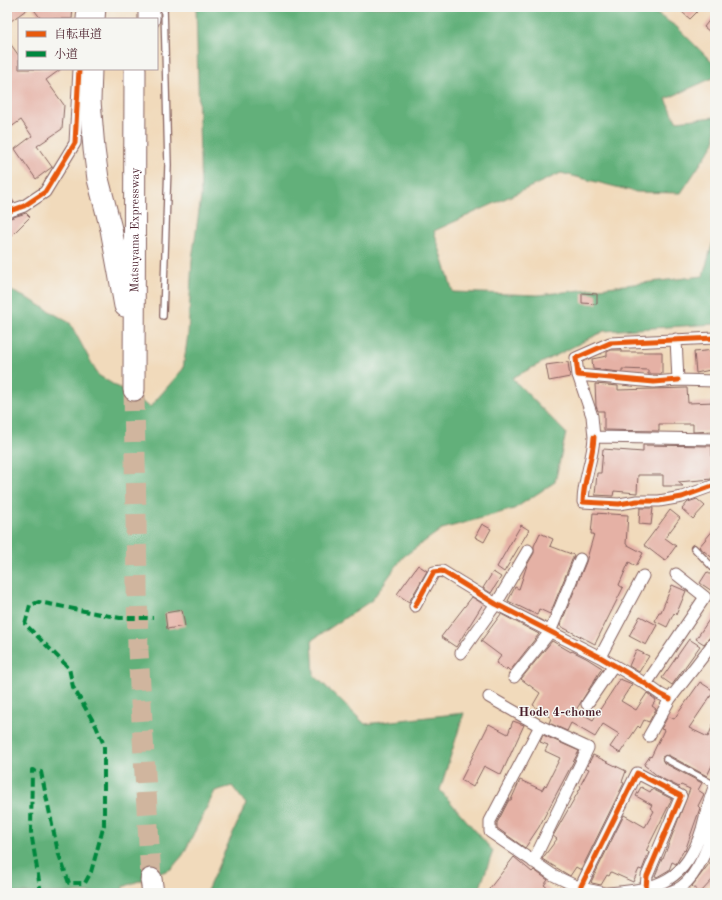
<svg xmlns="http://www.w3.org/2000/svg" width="722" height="900" font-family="'Old Standard TT','Noto Serif JP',serif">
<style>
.forest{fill:#62b07a;stroke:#566852}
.building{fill:#e5b1a5}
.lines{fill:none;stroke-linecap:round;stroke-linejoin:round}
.motorway-tunnel{stroke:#d0b59e;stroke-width:21;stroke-dasharray:21 10;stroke-linecap:butt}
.service-casing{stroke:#84605d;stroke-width:8}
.minor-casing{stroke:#84605d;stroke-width:13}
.motorway-casing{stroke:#84605d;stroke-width:23}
.service{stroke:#fff;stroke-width:5.5}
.minor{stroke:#fff;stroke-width:11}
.motorway{stroke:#fff;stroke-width:21}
.quiet{stroke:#00873e;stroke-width:4;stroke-dasharray:8 4;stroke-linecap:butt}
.cycleway-casing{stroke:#f6f6f2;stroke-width:8}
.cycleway{stroke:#e8590c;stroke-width:5}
.labels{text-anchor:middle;stroke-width:3;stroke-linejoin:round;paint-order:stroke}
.street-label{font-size:12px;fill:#4a1f2b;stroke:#f6f6f2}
.neighbourhood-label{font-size:13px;font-weight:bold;fill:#4a1f2b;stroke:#f6f6f2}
</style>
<rect width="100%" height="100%" fill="#f6f6f2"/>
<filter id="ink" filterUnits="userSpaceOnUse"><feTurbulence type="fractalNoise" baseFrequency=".025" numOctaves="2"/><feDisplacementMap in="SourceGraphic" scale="8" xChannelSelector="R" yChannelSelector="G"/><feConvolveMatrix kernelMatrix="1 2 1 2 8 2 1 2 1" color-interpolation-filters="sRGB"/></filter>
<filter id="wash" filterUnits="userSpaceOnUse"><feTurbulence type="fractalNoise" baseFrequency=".012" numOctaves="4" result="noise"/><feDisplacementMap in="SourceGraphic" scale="16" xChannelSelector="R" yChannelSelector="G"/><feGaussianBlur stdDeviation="0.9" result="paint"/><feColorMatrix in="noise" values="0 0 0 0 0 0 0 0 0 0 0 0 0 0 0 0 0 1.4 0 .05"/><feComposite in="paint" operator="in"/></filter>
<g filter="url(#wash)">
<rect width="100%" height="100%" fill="#f1dabb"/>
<path class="forest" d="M196 7H646L677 27 715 65V77L666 99 676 121 715 117V142L681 193 636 192 561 173 434 231 453 292 538 295 703 276 715 235V324L604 331 512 378 566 433 555 482 514 509 442 529 403 557 372 600 312 640 314 675 365 724 464 713 440 790 493 851 478 893H206L246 804 232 786 215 791 183 855 171 869 123 887V893H9L7 890V289L31 300 70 323 98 375 150 407 183 369 188 334 192 259 201 197Z"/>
<g id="blocks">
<path class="building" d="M7 7H30L7 24Z
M32 7H73L72 19H41Z
M686 7H691L697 12 690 19 682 12Z
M715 13V36L704 27Z
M7 39 19 56V69H61L46 80 64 105 62 129 37 146 52 167 36 179 15 149 32 136 21 120 7 130Z
M7 193 14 202 7 205Z
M26 213 30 217 12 235 7 231V219Z
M582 293 597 294V304L582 303Z
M611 350H621V352H662V374H648V370L622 369V372H619L593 369 592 359 607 356V352Z
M715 350V369L696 373 694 352Z
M568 362 570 377 549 381 546 365Z
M595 384 618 386V390L687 388 688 403 715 402V431L693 432V424H659V431L604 430V411H598L596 406Z
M643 445 712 446V479L678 482 683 486H663V475H638L637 493 614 491 613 496 595 495 597 473H601L603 449 643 452Z
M697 499 705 506 693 519 682 509 688 502Z
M640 508H653L651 525 639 524Z
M670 510 680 518 665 538 676 546 665 561 644 545Z
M593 513 628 515 626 544 643 553 636 566 629 562 619 585 623 588 595 644 560 626 586 562 594 534H591Z
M482 524 491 529 484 542 475 537Z
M521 525 529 530 504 572 497 567Z
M715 528V560L699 547Z
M540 533 553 539 550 546 574 555 550 614 539 609 537 615 508 601 515 587 519 589 527 565 534 553V546Z
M418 565 427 571 409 602 397 594Z
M493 572 501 577 491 593 483 588Z
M707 572 715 578V593L700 583Z
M672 585 686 591 676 615 674 613 667 627 655 621 659 612H661Z
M472 597 483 604 456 647 441 637Z
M182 610 185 626 167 629 165 613Z
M715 611V631L704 644 696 639Z
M501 614 539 634 510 671 507 668 506 670 496 663 501 656 481 641Z
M640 616 657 625 646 645 629 636Z
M689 639 700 646 672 685 662 678Z
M552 641 571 652 572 651 586 658 602 668 576 710 593 720 620 679 632 684 621 701 636 710 647 693 656 700 652 706 656 709 649 722 644 720 640 728 638 726 620 753 610 747 619 734 603 724 595 737 571 723 567 731 549 723 551 718 533 705 540 693 521 679Z
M636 650 649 656 639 672 629 666Z
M700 682 714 691 689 728 708 737 715 720V759L707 776 668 755 662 757 664 763 702 783 698 790 704 794 698 806 700 808 699 811 685 851 684 850 676 864 672 862 669 870 657 877 655 876 662 859H663L690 789 681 785 679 787 659 777 644 765 650 756 651 757 664 730 661 729 668 716 674 719Z
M513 721 524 725 501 775 484 766 473 787 461 780 489 724 508 734Z
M543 735 579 751 539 827 525 848 497 828V823L509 800H511L520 780 542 790 545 785 546 786 560 758 545 751 548 745 540 742Z
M593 755 626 771 622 782 624 783 581 870 576 867 570 876 542 859 557 839 553 836 581 787 580 786 589 769 586 768Z
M641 787 650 792 652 789 672 799 646 851 649 852 642 870 639 869 633 882 611 872 609 876 607 875 601 885 592 883 591 882 624 815 645 827 654 811 650 808 652 805 636 796Z
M715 856V877L700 893 692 886Z
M514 857 532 872 534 870 548 880 544 885 554 893H486Z"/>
</g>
</g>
<g filter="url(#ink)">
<use href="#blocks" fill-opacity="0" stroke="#84605d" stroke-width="1"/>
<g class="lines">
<path class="motorway-tunnel" d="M134 390 138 650 151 879"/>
<g class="service-casing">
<path id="service" d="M163 316 168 165 164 7
M694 548 715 570
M666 759 715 785"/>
</g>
<g class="minor-casing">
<path id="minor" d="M82 19 83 7
M7 212 24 206 45 192 75 143 79 69
M676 339 678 380 715 381
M578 375 592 416 594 437 715 439
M678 380 654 382 578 375 576 358 610 343 715 338
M594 437C593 460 583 480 583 502L619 504 637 501H659L682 497 715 485
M415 606 434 572 442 571 496 604 600 657 646 684 660 694 670 699
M461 653 496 604 528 550
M600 657 643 576
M514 677 550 632 580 559
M646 684 705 597 676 574
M489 697 540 726 588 748 533 862
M587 704 613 666
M540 726 490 821V832L553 875 580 888 605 893
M649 736 670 699 715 641
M580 888 637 773 681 796 647 876 646 888
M607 893C658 889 686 882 702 829 706 814 709 799 715 785
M667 893C671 891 677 890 681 887 697 876 713 840 713 821 714 815 712 808 711 802"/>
</g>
<g class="motorway-casing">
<g id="motorway">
<path d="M94 19 95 7"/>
<path d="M149 19V7"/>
<path d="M91 69 90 101 94 149 98 179 111 229 125 306"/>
<path id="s1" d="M134 390 135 69"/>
<path d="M151 879 153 893"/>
</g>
</g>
<use href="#service" class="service"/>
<use href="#minor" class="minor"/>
<use href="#motorway" class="motorway"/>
<path class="quiet" d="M41 893 31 832 32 770 41 772 58 852 69 883H85L91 872 104 825V745L96 726 73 687 69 668 25 624 30 605 39 602 120 618H153"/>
<g class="cycleway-casing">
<path id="cycleway" d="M7 212 24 206 45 192 75 143 79 69
M678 380 654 382 578 375 576 358 610 343 715 338
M594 437C593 460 583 480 583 502L619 504 637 501H659L682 497 715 485
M415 606 434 572 442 571 496 604 600 657 646 684 660 694 670 699
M580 888 637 773 681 796 647 876 646 888"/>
</g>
<use href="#cycleway" class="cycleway"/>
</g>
</g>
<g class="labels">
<g class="street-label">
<text dy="4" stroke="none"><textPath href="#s1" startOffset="160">Matsuyama Expressway</textPath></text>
</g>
<g class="neighbourhood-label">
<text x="560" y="716">Hode 4-chome</text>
</g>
</g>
<rect width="722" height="900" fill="none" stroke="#f6f6f2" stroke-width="24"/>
<rect x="18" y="18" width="140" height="52" fill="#f6f6f2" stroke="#b1a0a2"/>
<rect x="26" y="31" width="20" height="6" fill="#e8590c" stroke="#b1a0a2"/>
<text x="54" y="38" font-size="12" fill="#4a1f2b">自転車道</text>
<rect x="26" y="51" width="20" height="6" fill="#00873e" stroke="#b1a0a2"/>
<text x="54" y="58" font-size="12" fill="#4a1f2b">小道</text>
</svg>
